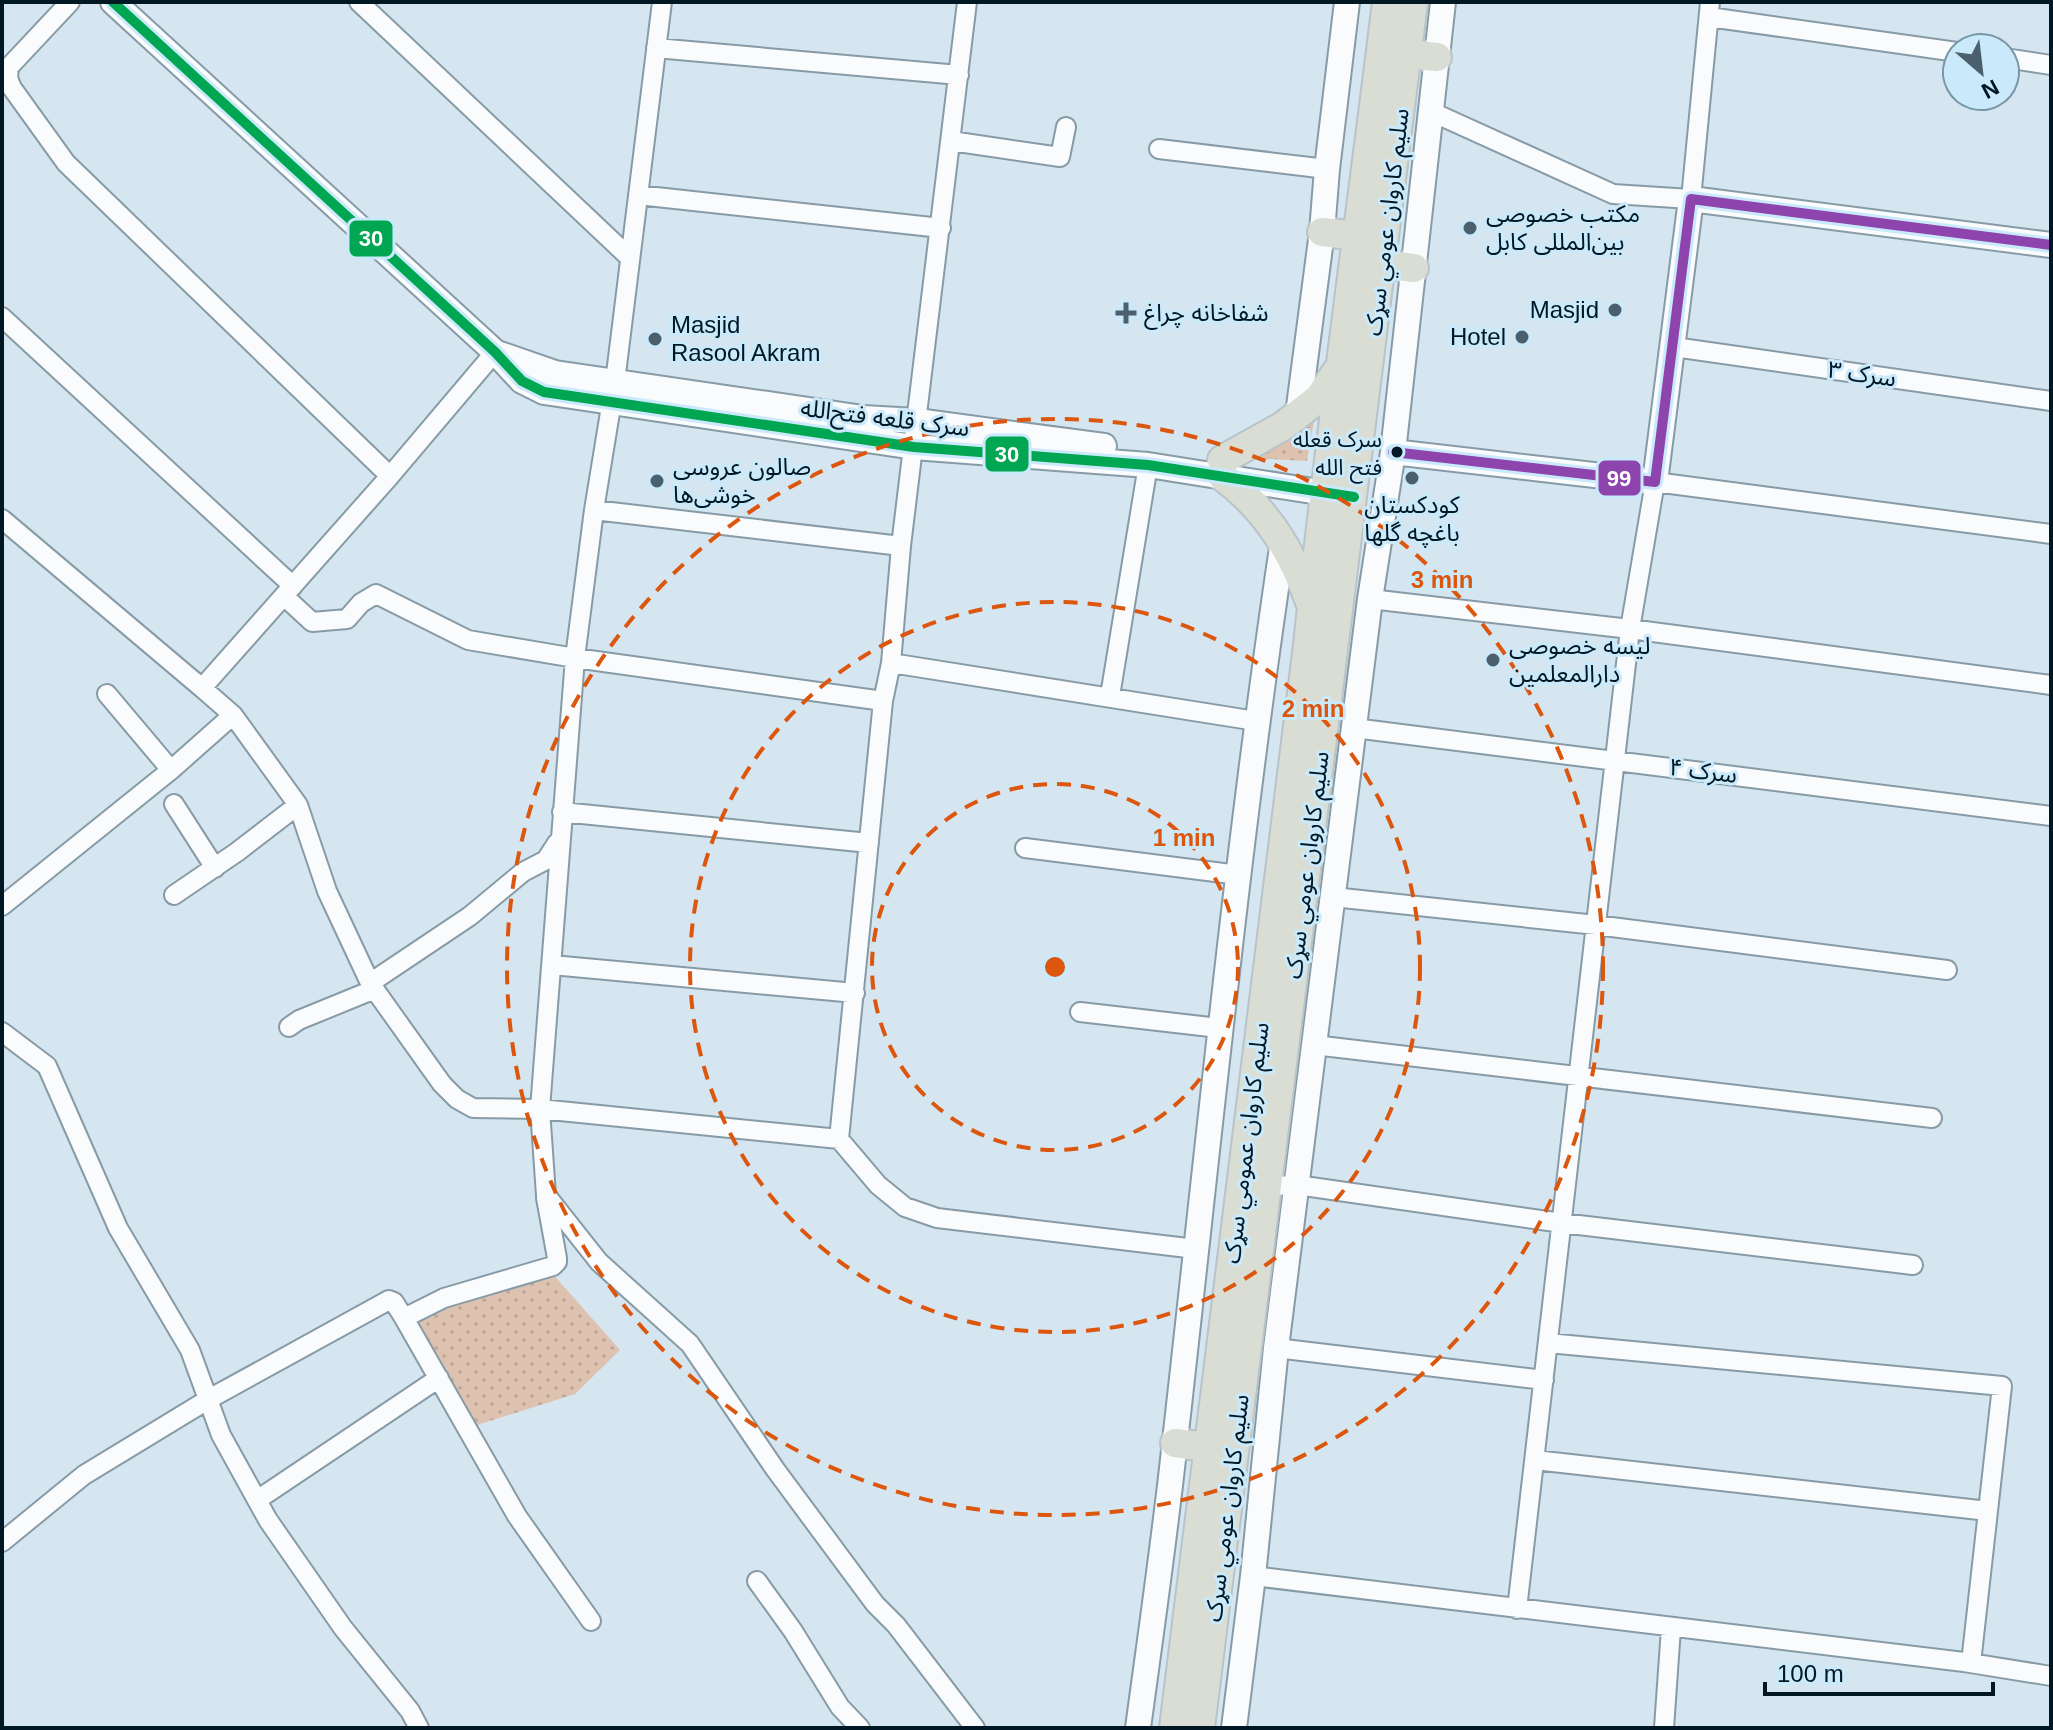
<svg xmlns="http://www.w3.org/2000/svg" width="2053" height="1730" font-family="Arial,'Noto Sans Arabic',sans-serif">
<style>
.grass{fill:url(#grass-dots)}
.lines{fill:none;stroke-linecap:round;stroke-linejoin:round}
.street-casing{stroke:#879ba6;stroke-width:22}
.secondary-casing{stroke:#879ba6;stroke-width:28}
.primary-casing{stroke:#b8c3ca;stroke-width:32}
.street{stroke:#f9fbfd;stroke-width:18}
.secondary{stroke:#f9fbfd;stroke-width:24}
.primary{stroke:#d9ddd3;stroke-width:28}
.bus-1-casing{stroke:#caeafc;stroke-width:16}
.bus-2-casing{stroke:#caeafc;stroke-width:16}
.bus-1{stroke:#00a651;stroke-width:10}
.bus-2{stroke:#8e44ad;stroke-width:10}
.ring{fill:none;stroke:#dc560d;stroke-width:4;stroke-dasharray:14 10}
.poi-dot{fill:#4b5f6c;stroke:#caeafc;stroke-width:3}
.bus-dot{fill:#001724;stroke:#caeafc;stroke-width:3}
.labels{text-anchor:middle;stroke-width:6;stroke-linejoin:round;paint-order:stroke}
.bus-label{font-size:22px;fill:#001724;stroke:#caeafc;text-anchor:end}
.poi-label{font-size:24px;fill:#001724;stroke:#caeafc;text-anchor:start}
.street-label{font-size:24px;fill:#001724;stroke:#caeafc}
.centre{fill:#dc560d;stroke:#caeafc;stroke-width:4}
.ring-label{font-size:24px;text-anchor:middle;font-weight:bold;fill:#dc560d;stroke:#caeafc;stroke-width:6;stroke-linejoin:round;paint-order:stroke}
.line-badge{stroke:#caeafc;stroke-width:3}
.badge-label{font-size:22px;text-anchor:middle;font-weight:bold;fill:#fff}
</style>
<defs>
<pattern id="grass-dots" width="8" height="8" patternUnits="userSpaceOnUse" patternTransform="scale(2)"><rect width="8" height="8" fill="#dec2b0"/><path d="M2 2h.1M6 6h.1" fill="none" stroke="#bda697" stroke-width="1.8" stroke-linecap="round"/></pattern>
</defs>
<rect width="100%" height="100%" fill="#d5e6f1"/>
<path class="grass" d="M1316 409 1307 461 1248 458Z
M551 1272 620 1350 575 1394 474 1426 410 1324 449 1305Z"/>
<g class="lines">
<g class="street-casing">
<path id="street" d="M70 2 9 67 8 78 12 88 66 163 390 476
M359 2 630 258
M662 2 615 382 594 510 575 658 540 1109 546 1195 599 1262 690 1344 775 1469 875 1604 896 1625 975 1728
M1709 17 1957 52
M656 48 959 75
M2005 58 2051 65
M1432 112 1613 194 1691 199 1710 2
M951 141 1060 157 1066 127
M1159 149 1327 169
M638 195 941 228
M2 317 293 586
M1674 347 2051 401
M594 510 901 546
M2 519 202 688 390 476 495 352
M285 597 312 622 347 619 361 603 376 594 468 640 575 658 883 701
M1370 599 1630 629 2051 685
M891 663 1256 721
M107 694 171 770
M1110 696 1148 465
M233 715 298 805 327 891 370 983 442 1084 457 1099 473 1108 540 1109 839 1139 878 1185 905 1207 937 1218 1196 1249
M1354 728 2051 816
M174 804 215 868
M562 812 869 843
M1025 848 1239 875
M174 895 237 852 298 805
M1333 897 1596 925 1947 970
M2 906 171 770 233 715 202 688
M552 965 855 993
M370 983 470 916 523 872 546 860 557 843
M1080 1012 1219 1028
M289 1027 299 1020 375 989
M2 1032 47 1066 118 1228 190 1350 221 1435 268 1520 343 1628 410 1711 419 1728
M1314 1045 1932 1118
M839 1139 883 701 891 663 901 546 967 2
M1267 1186 1297 1185 1562 1223 1913 1265
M404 1318 444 1298 553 1266 557 1262V1258L546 1198
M1548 1343 2002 1386 1971 1663
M1276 1348 1544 1380
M1535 1460 1988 1511
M257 1500 439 1378
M2 1542 84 1475 209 1399 389 1300 394 1302 404 1318 517 1516 591 1621
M1253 1576 1964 1662 2051 1676
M757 1581 793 1631 840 1707 860 1728
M1517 1609 1630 629 1655 482 2051 534
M1664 1728 1671 1628"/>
</g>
<g class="secondary-casing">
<path id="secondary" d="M113 2 495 352 522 381 544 392 914 447 1148 465 1344 496
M497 353 555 373 863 418 917 421 1104 446
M1298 414 1322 232 1327 169 1347 2
M1393 452 1655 482 1691 199 2051 245
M1138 1728C1151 1632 1165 1536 1175 1441 1209 1140 1238 840 1283 541
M1234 1728 1253 1576 1276 1348 1370 599 1393 452 1443 2"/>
</g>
<g class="primary-casing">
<path id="primary" d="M1407 54 1437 57
M1322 232 1359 236
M1382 264 1414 268
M1222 460 1283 426 1319 398 1337 371
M1223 477C1266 509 1292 551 1310 602
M1175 1443 1207 1447
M1174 1728 1308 645C1330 430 1361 216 1387 2
M1200 1728 1413 2"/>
</g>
<use href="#street" class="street"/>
<use href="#secondary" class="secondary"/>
<use href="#primary" class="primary"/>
<g class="bus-1-casing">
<path id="bus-1" d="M113 2 495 352 522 381 544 392 914 447 1148 465 1354 497"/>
</g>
<g class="bus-2-casing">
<path id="bus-2" d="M1393 452 1655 482 1691 199 2051 245"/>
</g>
<use href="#bus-1" class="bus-1"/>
<use href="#bus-2" class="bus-2"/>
</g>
<g class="ring">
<circle cx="1055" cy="967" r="183"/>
<circle cx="1055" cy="967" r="365"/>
<circle cx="1055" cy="967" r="548"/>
</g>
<g class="poi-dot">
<circle cx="1470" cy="228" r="8"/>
<circle cx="1615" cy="310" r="8"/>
<path d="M1122 301h8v8h8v8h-8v8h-8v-8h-8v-8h8z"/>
<circle cx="1522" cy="337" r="8"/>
<circle cx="655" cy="339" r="8"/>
<circle cx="1412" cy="478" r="8"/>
<circle cx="657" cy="481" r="8"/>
<circle cx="1493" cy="660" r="8"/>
</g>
<circle class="bus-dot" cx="1397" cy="452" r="7"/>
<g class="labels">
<g class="bus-label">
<text x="1382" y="447">سرک قعله<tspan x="1382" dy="28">فتح الله</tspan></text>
</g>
<g class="poi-label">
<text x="1486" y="222">مکتب خصوصی<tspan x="1486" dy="28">بین‌المللی کابل</tspan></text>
<text x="1599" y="318" text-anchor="end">Masjid</text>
<text x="1144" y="321">شفاخانه چراغ</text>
<text x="671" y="333">Masjid<tspan x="671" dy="28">Rasool Akram</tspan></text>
<text x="1506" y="345" text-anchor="end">Hotel</text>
<text x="673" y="475">صالون عروسی<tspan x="673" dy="28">خوشی‌ها</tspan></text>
<text x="1412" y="513" text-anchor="middle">کودکستان<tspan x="1412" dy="28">باغچه گلها</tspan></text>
<text x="1509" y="654">لیسه خصوصی<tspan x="1509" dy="28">دارالمعلمین</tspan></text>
</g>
<g class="street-label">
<text transform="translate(1387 222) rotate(-83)" y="8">سلیم کاروان عومي سړک</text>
<text transform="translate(1862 374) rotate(8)" y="8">سرک ۳</text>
<text transform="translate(885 418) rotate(7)" y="8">سرک قلعه فتح‌الله</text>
<text transform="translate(1703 771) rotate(7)" y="8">سرک ۴</text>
<text transform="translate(1307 865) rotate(-83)" y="8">سلیم کاروان عومي سړک</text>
<text transform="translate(1246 1143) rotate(-83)" y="8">سلیم کاروان عمومي سړک</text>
<text transform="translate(1227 1508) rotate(-83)" y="8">سلیم کاروان عومي سړک</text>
</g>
</g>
<circle cx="1055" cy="967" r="12" class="centre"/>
<g class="ring-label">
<text x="1442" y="588">3 min</text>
<text x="1313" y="717">2 min</text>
<text x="1184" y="846">1 min</text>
</g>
<g class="line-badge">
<rect x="348" y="219" width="46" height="39" rx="8" fill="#00a651"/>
<rect x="984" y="435" width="46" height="38" rx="8" fill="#00a651"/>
<rect x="1597" y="459" width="45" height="38" rx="8" fill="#8e44ad"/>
</g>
<g class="badge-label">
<text x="371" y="246">30</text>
<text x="1007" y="462">30</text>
<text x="1619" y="486">99</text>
</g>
<rect width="2053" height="1730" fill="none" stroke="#001724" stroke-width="8"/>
<g transform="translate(1981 72) rotate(152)"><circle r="38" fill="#caeafc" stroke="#7996a6" stroke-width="2"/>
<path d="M0-6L14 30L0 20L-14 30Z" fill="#4b5f6c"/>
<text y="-12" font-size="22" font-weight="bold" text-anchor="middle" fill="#001724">N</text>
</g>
<path d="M1765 1682v12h228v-12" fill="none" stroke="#001724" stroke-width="4"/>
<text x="1777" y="1682" font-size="24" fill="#001724" stroke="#caeafc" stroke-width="6" paint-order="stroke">100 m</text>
</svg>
